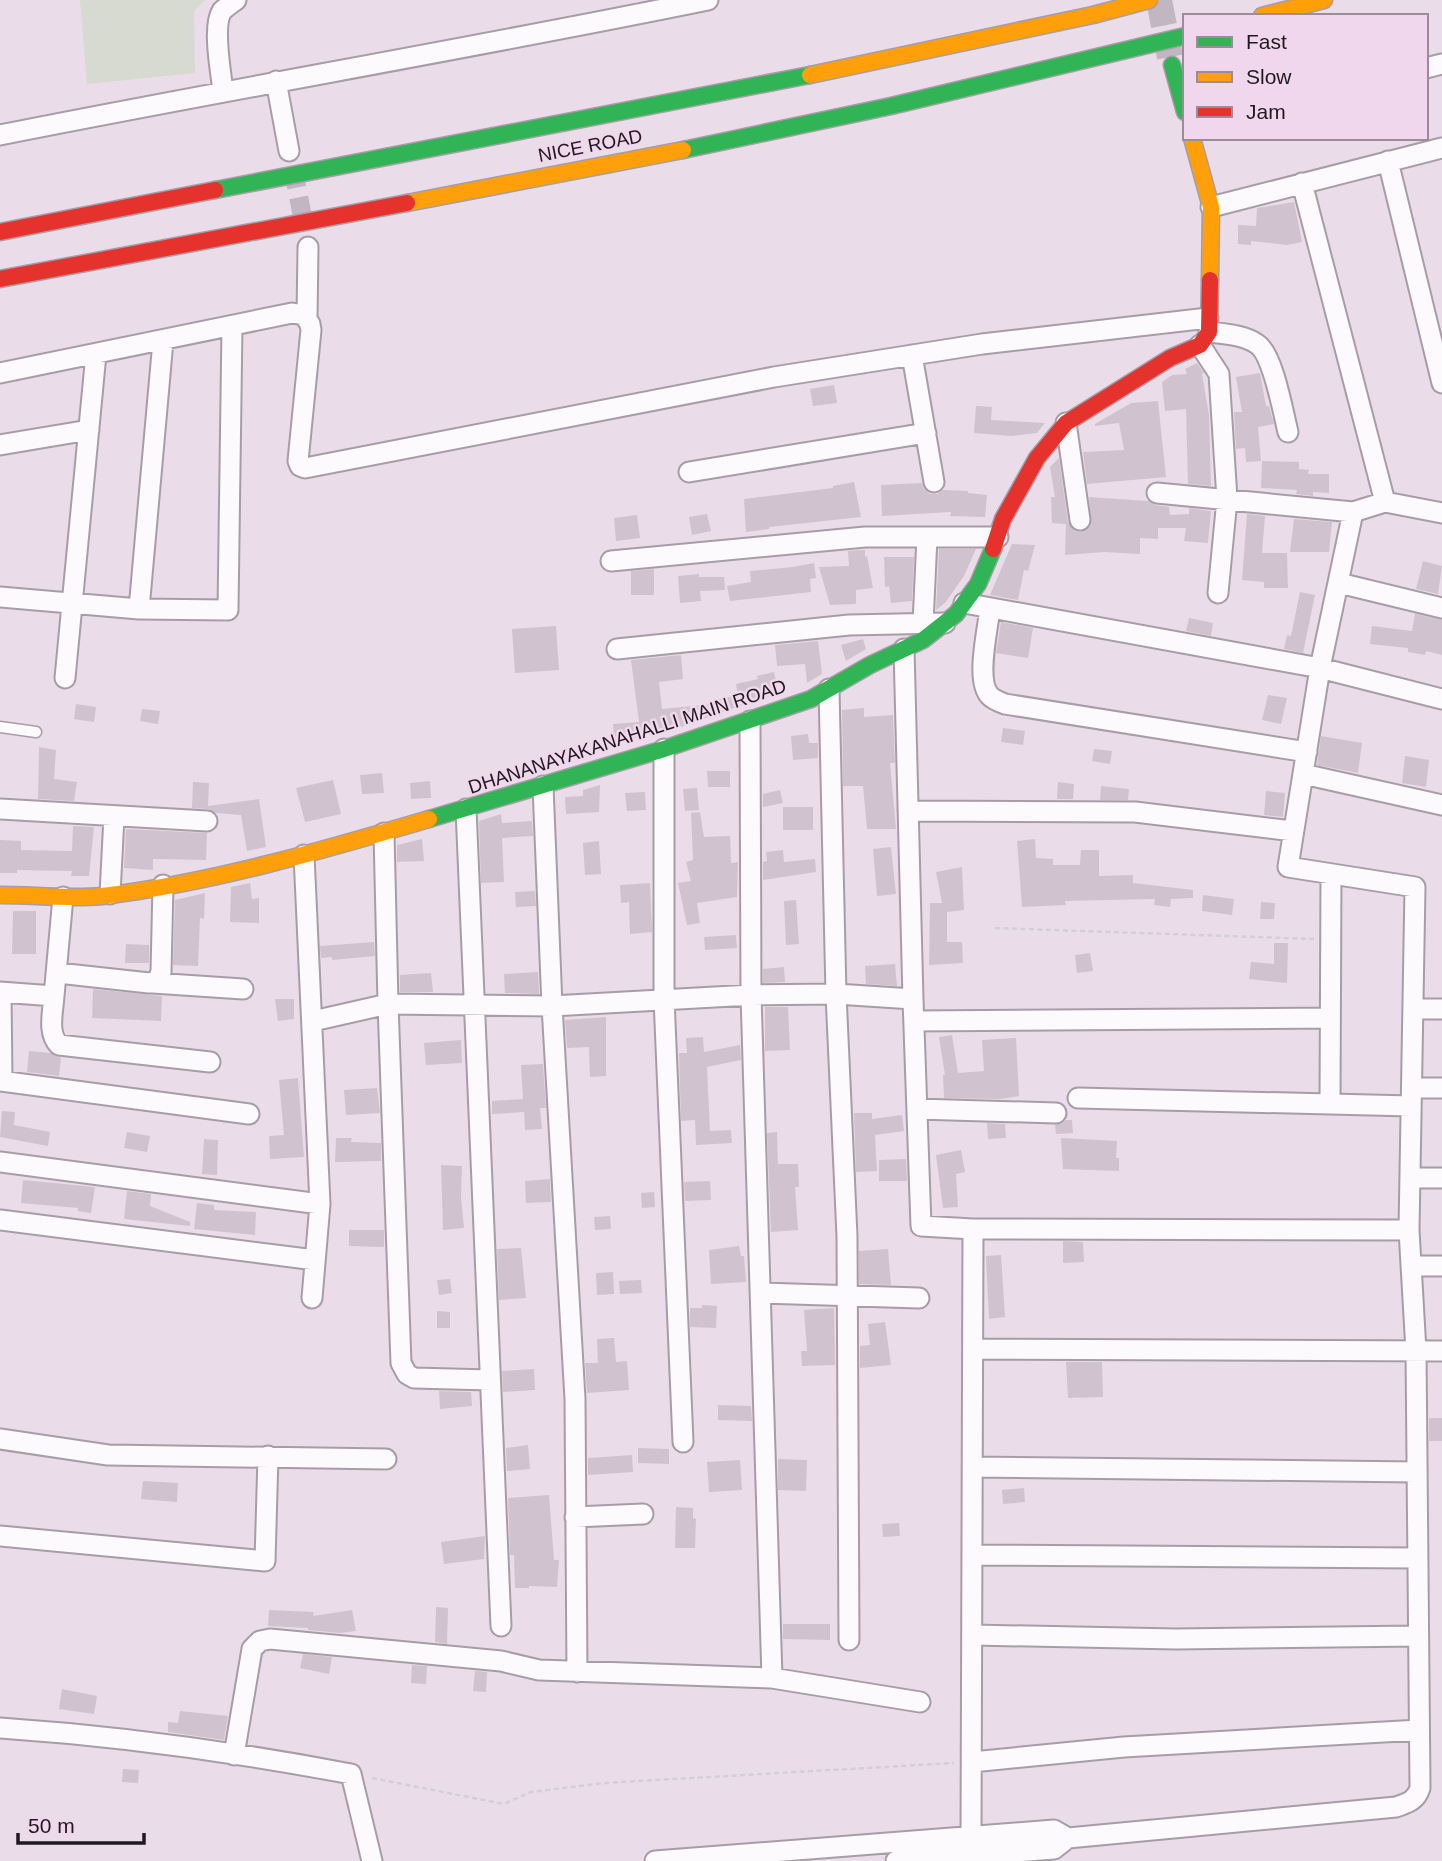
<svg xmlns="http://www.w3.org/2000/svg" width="1442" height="1861" font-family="Helvetica,sans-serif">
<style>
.green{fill:#d6dad0}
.building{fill:#d0c3cf}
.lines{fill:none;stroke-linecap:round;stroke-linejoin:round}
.street-tunnel{stroke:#c2b6c1;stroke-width:19;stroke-dasharray:19 10;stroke-linecap:butt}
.secondary-tunnel{stroke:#c2b6c1;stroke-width:26;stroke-dasharray:26 13;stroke-linecap:butt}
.lane-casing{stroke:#a79da6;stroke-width:13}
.street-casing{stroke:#a79da6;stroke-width:23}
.fast-casing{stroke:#a79da6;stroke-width:19}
.slow-casing{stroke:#a79da6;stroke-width:19}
.jam-casing{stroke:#a79da6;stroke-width:19}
.path{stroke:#d3cfd3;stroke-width:2.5;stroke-dasharray:5 3.5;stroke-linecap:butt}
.lane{stroke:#fcfafc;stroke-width:10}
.street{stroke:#fcfafc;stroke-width:19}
.fast{stroke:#30b455;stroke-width:16}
.slow{stroke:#ff9f0a;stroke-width:16}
.jam{stroke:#e5322d;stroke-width:16}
.labels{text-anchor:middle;stroke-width:5;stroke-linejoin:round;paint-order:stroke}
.street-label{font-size:19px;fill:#211920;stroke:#f0d7ed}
</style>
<rect width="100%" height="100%" fill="#eadde9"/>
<path class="green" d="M80 0H205L194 11 195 73 87 84Z"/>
<path class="building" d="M1294 202 1302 242 1287 245 1251 241V245L1238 244V225L1256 226 1257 208Z
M1197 363 1204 373 1202 374 1209 415 1211 486 1188 484 1186 409 1165 411 1162 382 1172 375 1187 374 1185 369Z
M1260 373 1266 406H1269L1274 424 1258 427 1261 461 1246 462 1245 448 1236 449 1234 412H1242L1236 377Z
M834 385 837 403 813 406 810 389Z
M1158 401 1166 477 1087 484 1083 452 1124 450 1119 423 1095 426V424L1131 403Z
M976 406 992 407 991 420 1045 423 1037 433 1011 436 974 433Z
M1059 458 1068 522 1075 531 1082 532 1091 525 1089 497 1148 501 1155 505 1169 507 1170 515 1189 514V508L1211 511 1208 543 1184 541 1186 528H1158V539L1140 538V554L1104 552 1065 555 1066 524 1052 523 1051 497H1055L1050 467Z
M1262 461 1299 462V469L1309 470 1308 474H1329V493L1313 492V496L1296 494 1297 490 1261 488Z
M854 482 861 517 769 527V529L746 532 744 499 833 488V486Z
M922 483 924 489 930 494H937L943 490 968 491V493L987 495 985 517 950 516 951 512 882 516 881 485Z
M707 514 711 531 692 535 689 517Z
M1247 514 1265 516 1262 553H1287L1288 588H1264V582L1242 580Z
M637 515 640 538 616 541 614 518Z
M1294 519 1332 522 1329 552H1290Z
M1012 544 1035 545 1028 571 1024 570 1018 600 990 595Z
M939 549H976L964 576 945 603 936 610Z
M861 550H865V557L867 556 873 588 856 590V604L830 605 819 567 849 566 848 551Z
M884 557H914L912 601 891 603 889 586 885 587Z
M1423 561 1442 566 1438 594 1416 589Z
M814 563 816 578 810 579 811 592 730 601 727 586 751 582 750 571 793 567Z
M654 569V595H631V571Z
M699 574V577H724L725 590 700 591 701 601 680 603 678 576Z
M1300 592 1315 595 1303 653 1284 649 1287 635 1291 636Z
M1415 614 1442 620V655L1426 651 1425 655 1408 652V648L1370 644 1372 626 1412 631Z
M1189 618 1213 623 1211 636 1186 631Z
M1001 622 1033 628 1028 658 996 653Z
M556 626 559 670 515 673 512 629Z
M863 639 866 649 846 661 841 645Z
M818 641 822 674 807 683 805 664 777 666 775 645Z
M681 655 683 679 659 682 662 709 712 704 714 715 681 727 644 730 645 737 614 739 613 724 639 722 631 660Z
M774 672 779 693 719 713 716 700 738 695 736 684 758 679 757 676Z
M1268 695 1287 698 1281 724 1262 720Z
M76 704 96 707 94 722 74 719Z
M864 708V717L893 715 895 763H890L896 829H867L863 786H843L842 710Z
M142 709 160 711 158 724 140 721Z
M1003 728 1025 731 1023 745 1001 742Z
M808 734 809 743H818V758L793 760 791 736Z
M1321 736 1362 743 1358 773 1317 765Z
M39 747 56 750 54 779 77 782 74 801 38 799Z
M1094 749 1112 751 1110 764 1092 761Z
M1405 756 1429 760 1426 787 1402 783Z
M707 771H730V787H708Z
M382 773 384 793 362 794 360 775Z
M333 780 341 814 305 822 296 788Z
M430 781 431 798 411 799 410 783Z
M193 782 209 783 208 806 259 799 266 847 247 851 241 815 216 813 208 809 192 808Z
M1058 782 1074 784 1073 799H1057Z
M600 785 599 812 566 814 565 797 583 796V790Z
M1101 786 1129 789 1128 800H1100Z
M697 788 699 810 685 811 683 789Z
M780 790 783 803 763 807V794Z
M1266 791 1285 793 1283 817 1264 815Z
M645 792 646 810 627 811 625 793Z
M783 807H813V830H783Z
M700 812 704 837 730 836 731 863 738 862 737 897 697 903 700 923 687 925 678 883 691 881 686 862 693 860 691 813Z
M501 814 502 823 532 821 533 836 502 838 504 882 481 883 479 821Z
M73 826 94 827 89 876H71L72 871 17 870V873H0V840L21 841V850L72 851Z
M126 829 207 833 206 860 153 859V870L124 868Z
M422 839 424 861 397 862V845Z
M1035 839 1036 858 1053 859V865H1080L1081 850H1099V876L1133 875V883L1193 890V898L1171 899 1170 907 1154 905 1155 899 1065 901 1066 905 1022 907 1017 841Z
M599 841 601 874 585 875 583 843Z
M891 847 896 894 877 896 873 849Z
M783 850 784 862 815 859 816 872 763 880V862L767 861 766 852Z
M962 867 964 910 947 912V942H962L963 963 929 965 930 903H942L936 872Z
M250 883 252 899 259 898V923L230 922 231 887Z
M650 883 652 932 630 934 629 902 621 903 620 885Z
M535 891 536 906 516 907 515 892Z
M205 893 204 919 200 918 198 966 173 965 175 900Z
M1203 895 1234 899 1232 915 1202 911Z
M796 900 799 944 786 945 784 901Z
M1261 902 1275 903 1274 919H1260Z
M13 911H36V954H12Z
M736 935 737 948 705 950 704 937Z
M374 942 375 956 332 960V957L321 958 320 946Z
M1274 943H1288L1287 983 1249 979 1251 962 1274 964Z
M126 944 149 945V963H125Z
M1090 953 1093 971 1077 973 1075 955Z
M895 964 897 986 866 984 865 966Z
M784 967 785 982 763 983V969Z
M538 972 539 994 505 993 504 974Z
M431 973 433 992H400V975Z
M93 989 162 996 161 1021 92 1018Z
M275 999H294V1019L278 1021Z
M765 1007H788L790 1050 765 1051Z
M606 1017V1076L590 1077 589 1047 567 1048 565 1020Z
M952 1035 958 1073 984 1071 982 1040 1016 1038 1019 1096 1001 1099 944 1098 943 1075H945L939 1037Z
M703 1037 704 1052 740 1045 741 1060 707 1067 710 1131 731 1130 732 1143 696 1145 695 1120 681 1121 679 1053H687L686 1038Z
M461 1040 462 1063 426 1065 424 1043Z
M29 1051 50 1053 61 1058 59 1076 27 1072Z
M543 1064 546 1108H540L542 1129 525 1130 524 1112 492 1114V1101L523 1099 521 1065Z
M298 1078 304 1157 270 1159 269 1136 284 1135 279 1080Z
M377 1088 380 1113 346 1115 344 1090Z
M2 1111 15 1112 14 1125 50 1132 48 1146 0 1137Z
M854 1113H872V1119L902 1115 904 1131 875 1135 877 1171 856 1172Z
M1066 1120H1072L1073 1133 1056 1134 1055 1125Z
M987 1123 1005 1124 1006 1138 988 1139Z
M127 1132 150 1136 147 1152 124 1148Z
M777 1132 778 1164H798L799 1187H795L798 1230 771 1232 767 1133Z
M336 1138H352L351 1142 381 1143V1161L335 1162Z
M1061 1138 1117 1141 1116 1158H1119V1171L1063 1169Z
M204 1139 218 1140 217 1175 202 1174Z
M961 1150 965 1172 956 1174 958 1207 943 1208 936 1155Z
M906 1159 907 1181H879V1160Z
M441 1165 462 1166 461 1197 464 1228 443 1230Z
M550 1179 551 1202 526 1203 525 1181Z
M23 1180 95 1187 91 1213 78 1211V1208L21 1203Z
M710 1181 711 1200 685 1201 684 1182Z
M127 1191 151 1194 150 1206 190 1222V1226L124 1219Z
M654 1192 655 1207 642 1208 641 1193Z
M197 1203 214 1205V1210L256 1212 255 1235 194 1229Z
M610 1216 611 1229 595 1230 594 1217Z
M349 1230H384V1247L349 1246Z
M1063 1241 1083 1242 1084 1262 1063 1263Z
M739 1246 741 1256H744L746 1282 711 1284 709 1250Z
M521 1248 526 1298 499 1300 497 1249Z
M888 1249 891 1285 859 1284V1251Z
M1001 1255 1005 1317 989 1319 986 1256Z
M613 1272 614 1294 597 1295 596 1273Z
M450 1279 452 1293 439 1295 437 1280Z
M641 1280 642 1293 620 1294 619 1281Z
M702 1305 717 1306 716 1328 690 1327V1308H702Z
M834 1308 835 1365 802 1366 801 1351H807L804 1310Z
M437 1311 450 1312V1328H437Z
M885 1322 891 1365 860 1368V1346L870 1345 868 1324Z
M614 1338 616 1362 627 1361 629 1390 587 1393 585 1363H598L597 1339Z
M1066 1362H1102L1103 1397 1068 1398Z
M534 1369 535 1390 503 1392 502 1371Z
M439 1391 471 1392 472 1406 440 1409Z
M718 1405 751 1406 752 1421 718 1420Z
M1429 1418H1442V1441H1429Z
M528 1445 530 1469 507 1471 506 1448Z
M638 1448 669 1449V1464L638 1463Z
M632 1455 633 1472 588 1475V1458Z
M778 1459 807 1460 806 1491 778 1490Z
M740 1460 742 1490 709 1492 707 1462Z
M143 1481 178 1483 177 1502 141 1499Z
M1024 1488 1025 1502 1003 1504 1002 1490Z
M549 1495 554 1560H559L557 1587 529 1586V1588H515L514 1555H510L508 1498Z
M676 1507 693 1508V1518L696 1519 695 1548H675Z
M899 1523 900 1536 883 1537 882 1524Z
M485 1536 484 1559 444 1564 441 1542Z
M436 1607 448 1608 447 1644 435 1642Z
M269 1610 314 1612 313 1616 352 1610 356 1631 340 1633 308 1630V1628L268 1626Z
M783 1624H830V1640L783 1639Z
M303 1654 332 1657 329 1674 300 1668Z
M412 1665 427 1666 426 1684 411 1683Z
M475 1671 487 1672 486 1692 473 1691Z
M62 1689 97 1696 94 1714 59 1709Z
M180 1711 228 1716 224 1740 168 1732V1722L178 1723Z
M123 1769 139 1770 138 1783 122 1782Z"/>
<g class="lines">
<path class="street-tunnel" d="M293 169 305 229"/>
<path class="secondary-tunnel" d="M1159 0 1170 57"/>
<g class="lane-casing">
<path id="lane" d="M0 727 36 732"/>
</g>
<g class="street-casing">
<path id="street" d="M1426 68 1442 64
M276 81 289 151
M223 91C221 73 212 26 222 11 226 7 232 3 236 0
M0 135C236 88 473 48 708 0
M1388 161 1442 383
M1302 183 1385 502 1353 512 1320 668 1442 699
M1211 207 1442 148
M307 319 308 247
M1209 332C1225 334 1244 335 1257 344 1273 354 1283 412 1288 432
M1200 345 1219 374 1227 499 1218 593
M912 355 934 482
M0 373 292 313 304 315 310 324 311 330 298 461 300 466 305 468 774 377 982 344 1208 318
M1066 423 1080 520
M0 445 89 430
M689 472 926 433
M1157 493 1353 512
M1385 502 1442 513
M611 561 865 537H998
M1339 583 1442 608
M0 597 139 609 228 610 232 326
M964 603 1320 668 1288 867 1415 887 1409 1230 1416 1351 1420 1788C1416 1801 1407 1803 1396 1807L1068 1838
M990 608C988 629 975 681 990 696 994 700 1000 702 1005 704L1307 752
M139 609 163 341
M923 623 927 537
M617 649 849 625 945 623
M904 649 913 999 921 1226 973 1229 971 1837 992 1861
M65 678 96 354
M829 689 836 994 847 1236 849 1640
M750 721 751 995 772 1678
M664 749V999L683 1442
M1303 774 1442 805
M543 786 552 1006 575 1399 577 1672
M0 809 207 821
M466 809 501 1626
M908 811 1135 812 1293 831
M384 833 388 1004 401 1363 407 1374 414 1378 490 1380
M110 894 114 817
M58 973 149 983 157 981 161 972 163 885
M153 983 243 989
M0 992 54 996 63 897
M1 992 2 1081
M54 996C53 1012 47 1033 59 1045L210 1062
M1413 1009H1442
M313 1021 388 1004 552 1006 751 995 836 994 913 999
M914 1021 1330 1018
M0 1081 249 1114
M1412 1088H1442
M1078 1098 1411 1106
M1330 1104 1331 874
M917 1109 1056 1113
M0 1162 320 1204 304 855
M1410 1178H1442
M0 1220 315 1260
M973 1229 1409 1230
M1411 1266H1442
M761 1293 919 1298
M312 1298 320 1204
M973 1349 1442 1351
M0 1439 108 1455 386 1459
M973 1467 1416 1472
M575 1517 643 1514
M0 1536 265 1561 268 1456
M973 1555 1417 1558
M973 1635 1176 1639 1418 1636
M0 1728C117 1736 236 1752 351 1774L372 1861
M234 1755 252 1649 260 1641 270 1639 501 1661 539 1670 772 1678 920 1702
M972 1762 1124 1747 1419 1730
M655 1861 1054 1830 1068 1838 1054 1849 896 1861"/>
</g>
<g class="fast-casing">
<path id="fast" d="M1172 65 1185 112
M683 150 891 106 1185 36
M215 190 810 75
M429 819 664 749 811 699 870 665 923 640 956 614 978 584 993 549"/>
</g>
<g class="slow-casing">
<path id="slow" d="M1262 16 1324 0
M810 75 1093 15 1149 0
M1192 138 1211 207 1210 280
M407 203 683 150
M0 895C33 895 69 899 102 896 211 883 324 850 429 819"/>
</g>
<g class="jam-casing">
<path id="jam" d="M0 232 215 190
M0 279 407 203
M993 549 1003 519 1037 458 1066 423 1170 358 1200 345 1209 332 1210 280"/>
</g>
<path class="path" d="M995 928 1314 939
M372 1778 504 1804 531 1792 604 1783 954 1763"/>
<use href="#lane" class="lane"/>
<use href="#street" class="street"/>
<use href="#fast" class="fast"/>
<use href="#slow" class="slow"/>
<use href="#jam" class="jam"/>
</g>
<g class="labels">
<g class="street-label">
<text transform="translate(590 145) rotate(-11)" y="7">NICE ROAD</text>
<text transform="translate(627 736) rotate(-18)" y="7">DHANANAYAKANAHALLI MAIN ROAD</text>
</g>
</g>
<rect x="1183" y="14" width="245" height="126" fill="#f0d7ed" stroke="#9d8b9b" stroke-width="2"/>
<rect x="1197" y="37" width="35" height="10" fill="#30b455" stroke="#9d8b9b" stroke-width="2"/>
<text x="1246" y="49" font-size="21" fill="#211920">Fast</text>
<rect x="1197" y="72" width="35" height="10" fill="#ff9f0a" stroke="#9d8b9b" stroke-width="2"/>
<text x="1246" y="84" font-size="21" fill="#211920">Slow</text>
<rect x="1197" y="107" width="35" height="10" fill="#e5322d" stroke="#9d8b9b" stroke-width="2"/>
<text x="1246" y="119" font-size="21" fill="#211920">Jam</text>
<path d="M18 1833v10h126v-10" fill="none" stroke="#211920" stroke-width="3.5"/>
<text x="28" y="1833" font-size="21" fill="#211920" stroke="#f0d7ed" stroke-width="5" paint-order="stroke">50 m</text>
</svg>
